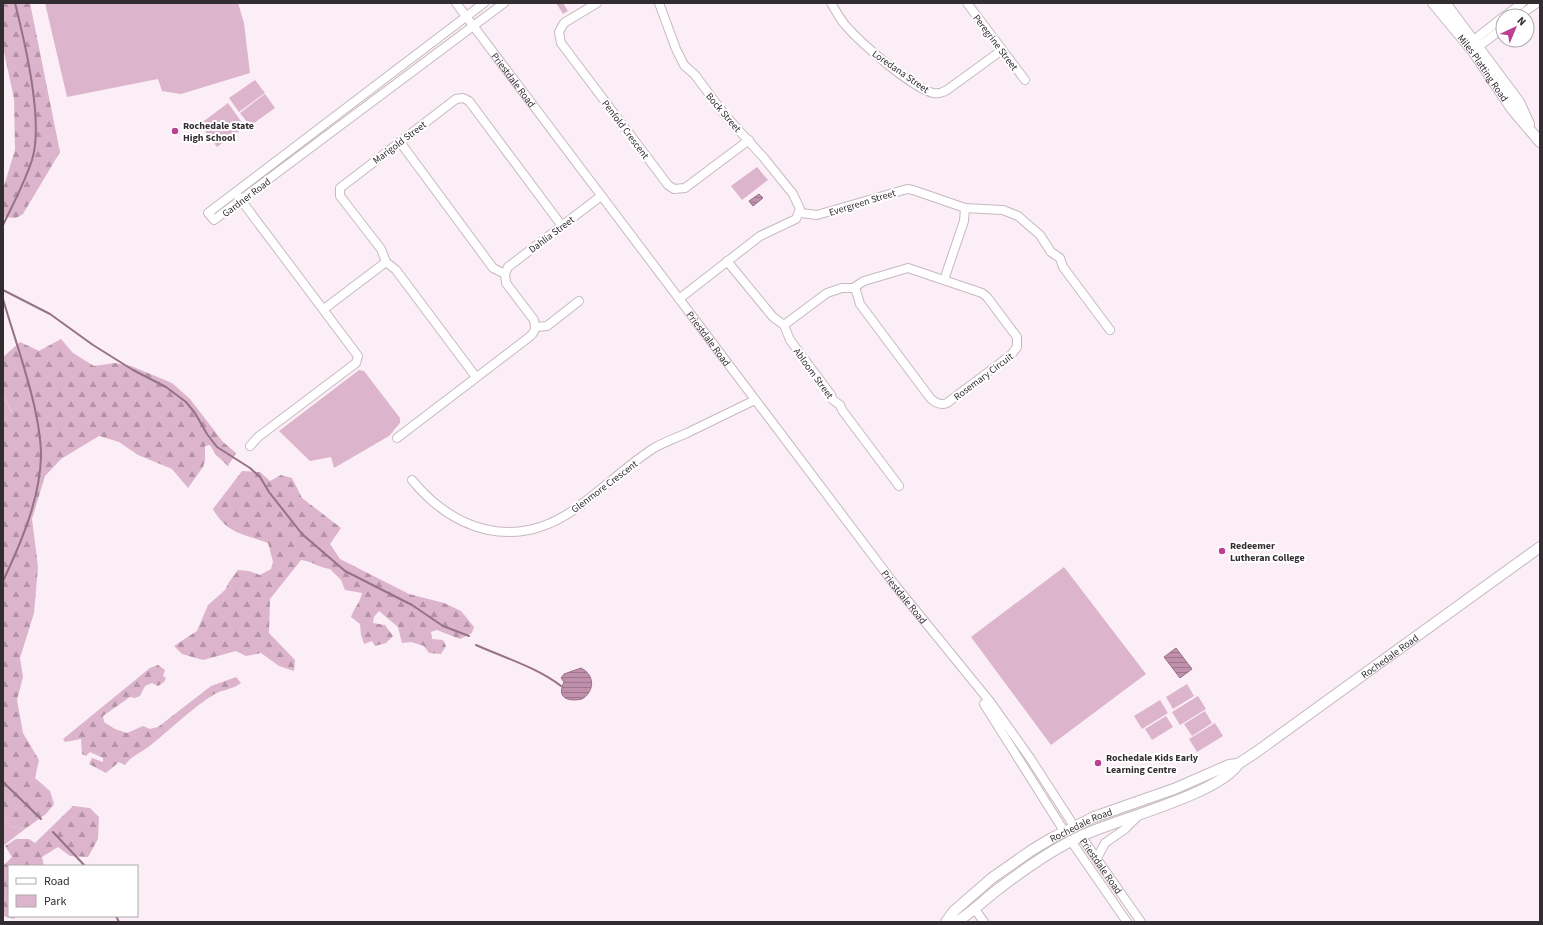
<svg xmlns="http://www.w3.org/2000/svg" width="1543" height="925" font-family="'Source Sans 3',sans-serif">
<style>
.green{fill:#dcb4cb}
.forest{fill:url(#forest-firs)}
.water{fill:url(#water-rules);stroke:#957286}
.lines{fill:none;stroke-linecap:round;stroke-linejoin:round}
.stream{stroke:#957286;stroke-width:2}
.minor-casing{stroke:#c6b9c0;stroke-width:10}
.major-casing{stroke:#c6b9c0;stroke-width:12}
.minor{stroke:#fff;stroke-width:8}
.major{stroke:#fff;stroke-width:10}
.poi-dot{fill:#bb4092;stroke:#fff;stroke-width:1.5}
.labels{text-anchor:middle;stroke-width:4;stroke-linejoin:round;paint-order:stroke}
.street-label{font-size:10px;fill:#322d30;stroke:#fff}
.poi-label{font-size:10px;font-weight:bold;fill:#322d30;stroke:#fff;text-anchor:start}
</style>
<defs>
<pattern id="forest-firs" width="22" height="20" patternUnits="userSpaceOnUse"><rect width="22" height="20" fill="#dcb4cb"/><path d="M5 1l3.5 6h-7zM16 11l3.5 6h-7z" fill="#b393a5"/></pattern>
<pattern id="water-rules" width="6" height="5" patternUnits="userSpaceOnUse"><rect width="6" height="5" fill="#c08fab"/><path d="M0 2.5h6" fill="none" stroke="#9d758c"/></pattern>
</defs>
<rect width="100%" height="100%" fill="#fceef6"/>
<path class="green" d="M45 3H238L244 23 250 73 181 94 162 91 158 79 67 97Z
M556 3H563L568 11 563 14Z
M255 80 265 93 239 112 229 98Z
M265 94 275 108 250 126 240 113Z
M228 103 245 127 217 147 200 124Z
M757 167 768 180 742 200 731 186Z
M359 370 364 371 400 418V423L389 436 334 468 331 457 310 461 279 431Z
M3 395 12 413 3 420Z
M1064 567 1146 674 1051 745 971 637Z
M1187 684 1194 696 1173 709 1166 697Z
M1198 696 1206 709 1180 725 1172 712Z
M1160 700 1168 713 1142 729 1134 716Z
M1205 711 1212 723 1192 736 1184 724Z
M1166 716 1173 727 1152 740 1145 729Z
M1215 723 1223 736 1197 752 1189 739Z
M3 817 11 827 25 829 3 846Z"/>
<path class="forest" d="M3 3H30L60 152 23 214 16 218 3 217 4 186 15 150 14 99 3 47Z
M61 339 73 353 94 366 115 363 131 366 172 383 190 399 223 442 236 453 228 466 216 455 210 445 205 446V461L203 467 188 488 172 469 138 455 119 442 99 436 61 459 45 476 32 519 38 567 34 613 20 658 23 677 17 700 23 733 39 760 35 778 50 791 54 804 46 814 25 829 11 827 3 817V420L12 412 3 395V357L20 342 39 351Z
M242 471 260 472 270 481 281 475 292 478 302 498 341 528 330 544 340 559 409 594 444 603 461 611 474 627 472 633 460 639 437 630 431 632 432 639 443 640 446 646 441 654 429 653 424 646 411 642 402 643 398 627 379 611 374 617 373 623 385 625 393 636 386 643 375 646 372 641 364 644 361 635 360 624 351 617C354 608 360 603 362 593L345 590 341 580 330 569C319 568 312 561 301 560L270 599 269 633 295 660 294 671 279 666 261 653 246 656 236 651 203 660 182 654 174 646 197 631 208 605 225 590 229 582 238 570 249 571 260 575 271 569 273 562 268 543C244 534 227 534 213 509Z
M158 665 165 670 163 676 166 678 164 682 158 686 152 683 145 686 140 696 135 698 130 697 103 716 104 722 115 729 127 733 143 726 150 729 158 727 211 686 236 677 241 683C232 690 223 689 213 695 191 709 172 728 152 744 143 752 132 755 125 765L119 762 106 773 89 764 92 758 103 762V758L90 752 86 756 82 754 81 739 65 742 63 739 150 668Z
M73 806 90 808 99 817 98 839 88 857 70 856 58 847 42 857 44 866H9V916H16L14 919 3 916V866L12 857 5 846 16 839H29L35 843Z"/>
<path class="water" d="M759 194 763 198 753 206 749 201Z
M1176 648 1192 669 1180 678 1164 657Z
M581 668C595 675 595 691 582 699 568 702 556 698 564 682L561 678 564 674Z"/>
<g class="lines">
<path class="stream" d="M3 225C13 204 25 182 32 160 44 122 25 43 15 3
M3 290 50 314 93 345 133 370 166 387 186 402 195 413 207 434 217 447 250 468 260 477 269 492 302 534 345 571 412 605 443 626 469 636
M3 299C16 344 41 410 41 456 40 499 21 543 3 581
M476 645C505 658 536 667 561 686
M3 782 41 819
M53 832 85 866
M116 916 119 922"/>
<g class="minor-casing">
<g id="minor">
<path id="s1" d="M456 3 895 585 991 703 1030 758 1074 826"/>
<path d="M484 3 208 213 214 220 504 3"/>
<path d="M597 3 564 23 559 32 561 43 668 185 674 189 685 188 749 140"/>
<path d="M659 3 676 49 684 65 695 75 724 114 764 158 793 194 800 209 796 219 760 236 679 299"/>
<path d="M831 3C836 11 840 19 846 26 862 44 911 87 933 93 939 94 942 93 947 90L1002 50"/>
<path d="M967 3 1025 80"/>
<path d="M1505 16 1522 3"/>
<path d="M1519 16 1537 3"/>
<path d="M1469 44 1503 17"/>
<path d="M1473 51 1503 28"/>
<path d="M238 196 358 356 356 363 258 437 250 446"/>
<path d="M800 213 817 215 907 189 913 190 965 208 1003 210 1018 216 1040 235 1051 252 1060 258 1063 267 1110 330"/>
<path d="M727 261 773 317 784 325 790 340 831 395 833 400 840 405 842 410 899 486"/>
<path d="M386 262 396 270 476 377"/>
<path d="M505 274 508 267 601 196"/>
<path d="M944 280 964 221 965 208"/>
<path d="M324 309 386 262 381 249 340 196V188L456 99 463 98 469 101 562 226"/>
<path d="M784 325 827 293 842 288H853L864 281 908 268 982 293 987 297 1017 337V347L1011 355 947 403C939 406 932 401 928 395L860 304 855 287"/>
<path d="M536 327 547 326 579 301"/>
<path d="M397 438 528 338C535 333 536 329 534 320L506 283 505 274 493 268 400 142"/>
<path d="M412 480C455 532 516 551 575 509 602 490 626 466 654 448 664 442 676 438 687 433 710 422 732 411 755 400"/>
<path d="M984 704 1064 831"/>
<path id="s2" d="M1081 836 1141 922"/>
<path d="M1071 841 1127 922"/>
<path d="M1097 858 1105 843 1125 829 1139 815"/>
<path d="M974 908 984 922"/>
</g>
</g>
<g class="major-casing">
<g id="major">
<path id="s3" d="M1433 3 1473 51 1512 109 1540 142"/>
<path d="M1445 3 1519 102 1529 124"/>
<path id="s4" d="M946 922 954 911 992 878 1032 850 1052 838 1094 817 1174 789 1229 765 1238 764 1255 753 1540 547"/>
<path d="M956 922C970 914 983 901 997 890 1023 870 1051 850 1081 836 1117 819 1219 794 1238 764"/>
</g>
</g>
<use href="#minor" class="minor"/>
<use href="#major" class="major"/>
</g>
<g class="poi-dot">
<circle cx="175" cy="131" r="4"/>
<circle cx="1222" cy="551" r="4"/>
<circle cx="1098" cy="763" r="4"/>
</g>
<g class="labels">
<g class="street-label">
<text transform="translate(996 42) rotate(53)" y="4">Peregrine Street</text>
<text dy="4" stroke="none"><textPath href="#s3" startOffset="82">Miles Platting Road</textPath></text>
<text transform="translate(901 71) rotate(35)" y="4">Loredana Street</text>
<text dy="4" stroke="none"><textPath href="#s1" startOffset="96">Priestdale Road</textPath></text>
<text transform="translate(724 112) rotate(50)" y="4">Bock Street</text>
<text transform="translate(626 129) rotate(53)" y="4">Penfold Crescent</text>
<text transform="translate(399 142) rotate(-37)" y="4">Marigold Street</text>
<text transform="translate(246 197) rotate(-37)" y="4">Gardner Road</text>
<text transform="translate(862 202) rotate(-17)" y="4">Evergreen Street</text>
<text transform="translate(551 234) rotate(-37)" y="4">Dahlia Street</text>
<text dy="4" stroke="none"><textPath href="#s1" startOffset="420">Priestdale Road</textPath></text>
<text transform="translate(814 373) rotate(54)" y="4">Abloom Street</text>
<text transform="translate(983 376) rotate(-37)" y="4">Rosemary Circuit</text>
<text transform="translate(604 486) rotate(-37)" y="4">Glenmore Crescent</text>
<text dy="4" stroke="none"><textPath href="#s1" startOffset="744">Priestdale Road</textPath></text>
<text dy="4" stroke="none"><textPath href="#s4" startOffset="523">Rochedale Road</textPath></text>
<text dy="4" stroke="none"><textPath href="#s4" startOffset="168">Rochedale Road</textPath></text>
<text dy="4" stroke="none"><textPath href="#s2" startOffset="36">Priestdale Road</textPath></text>
</g>
<g class="poi-label">
<text x="183" y="129">Rochedale State<tspan x="183" dy="12">High School</tspan></text>
<text x="1230" y="549">Redeemer<tspan x="1230" dy="12">Lutheran College</tspan></text>
<text x="1106" y="761">Rochedale Kids Early<tspan x="1106" dy="12">Learning Centre</tspan></text>
</g>
</g>
<rect width="1543" height="925" fill="none" stroke="#322d30" stroke-width="8"/>
<rect x="8" y="865" width="130" height="52" fill="#ffffff" stroke="#adabac"/>
<rect x="16" y="878" width="20" height="6" fill="#ffffff" stroke="#adabac"/>
<text x="44" y="885" font-size="12" fill="#322d30">Road</text>
<rect x="16" y="895" width="20" height="12" fill="#dcb4cb" stroke="#adabac"/>
<text x="44" y="905" font-size="12" fill="#322d30">Park</text>
<g transform="translate(1515 28) rotate(44)"><circle r="19" fill="#ffffff" stroke="#adabac"/>
<path d="M0-3L7 15L0 10L-7 15Z" fill="#bb4092"/>
<text y="-6" font-size="11" font-weight="bold" text-anchor="middle" fill="#322d30">N</text>
</g>
</svg>
